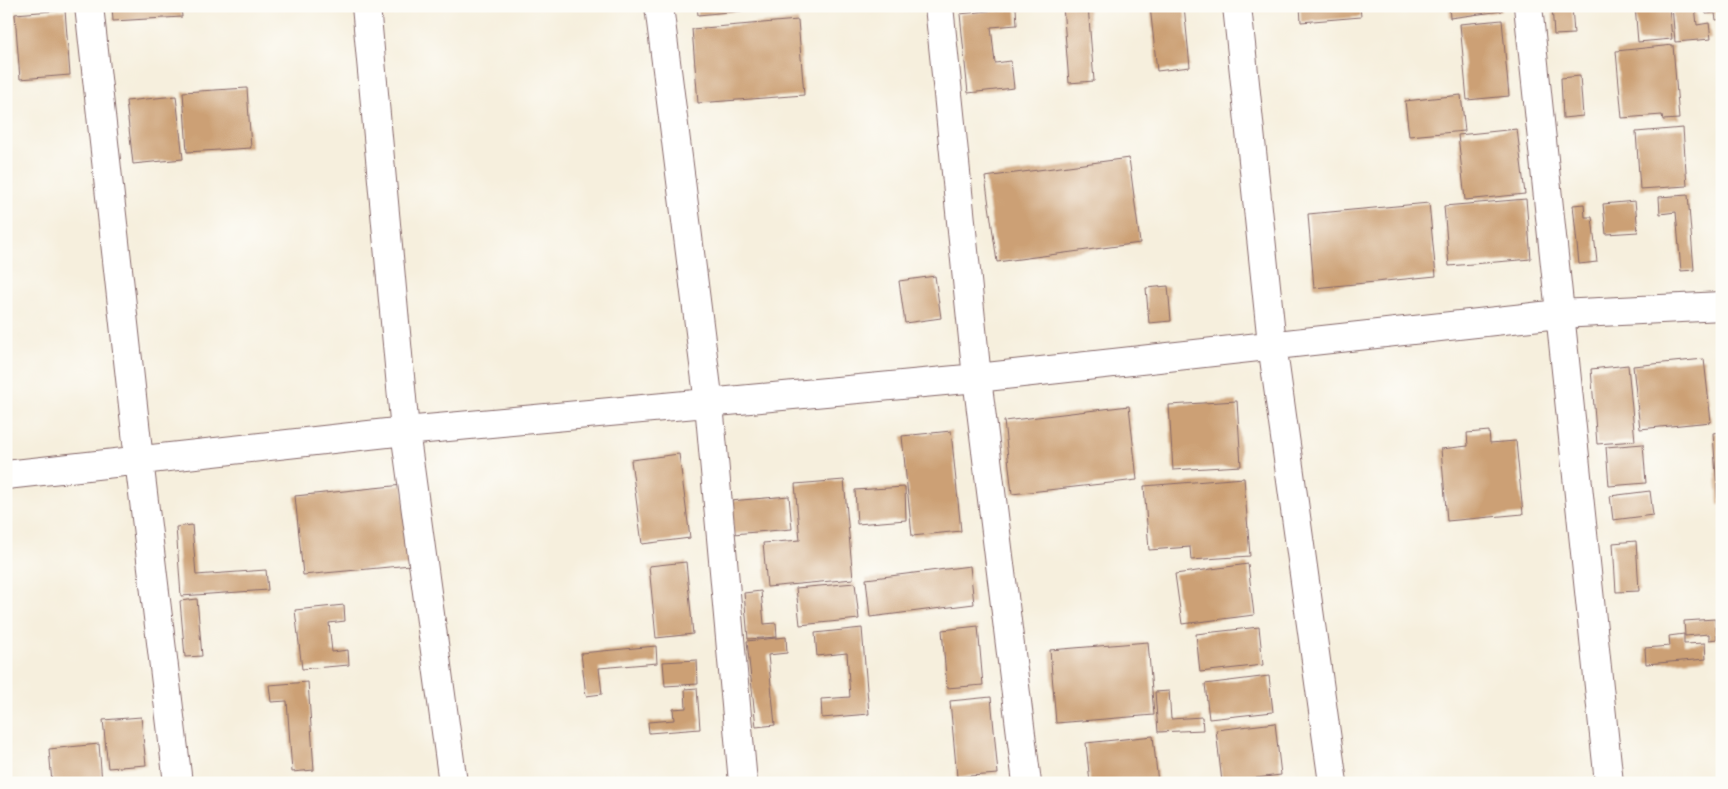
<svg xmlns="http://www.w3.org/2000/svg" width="1728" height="789" font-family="'Patrick Hand',sans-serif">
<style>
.building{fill:#cca075}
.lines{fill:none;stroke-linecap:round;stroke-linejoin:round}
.minor-casing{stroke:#866869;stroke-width:30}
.minor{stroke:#fff;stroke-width:28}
</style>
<rect width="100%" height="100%" fill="#fdfcf7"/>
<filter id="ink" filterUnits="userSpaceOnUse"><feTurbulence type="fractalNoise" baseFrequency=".02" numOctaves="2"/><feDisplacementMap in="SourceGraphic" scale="10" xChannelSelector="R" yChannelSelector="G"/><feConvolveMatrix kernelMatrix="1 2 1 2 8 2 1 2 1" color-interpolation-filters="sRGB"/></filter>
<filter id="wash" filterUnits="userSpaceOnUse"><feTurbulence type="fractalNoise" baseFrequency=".0096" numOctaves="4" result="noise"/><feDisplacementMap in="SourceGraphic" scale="20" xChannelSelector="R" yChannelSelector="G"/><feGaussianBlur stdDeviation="1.12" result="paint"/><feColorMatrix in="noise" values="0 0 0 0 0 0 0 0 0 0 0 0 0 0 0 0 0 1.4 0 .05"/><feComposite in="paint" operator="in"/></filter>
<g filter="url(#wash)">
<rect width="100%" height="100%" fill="#f6efdd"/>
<g id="blocks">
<path class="building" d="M112 6H181L182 17 113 21Z
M697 6H769V8L698 15Z
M1063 6H1088L1094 81 1069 83Z
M1150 6H1184L1190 67 1157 71Z
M1300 6H1360L1361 17 1301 22Z
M1449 6H1501L1502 11 1450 18Z
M1552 6H1572L1574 34 1554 35Z
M1635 6H1669L1672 39 1638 42Z
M1672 6H1695L1697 25 1709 23 1711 39 1675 42Z
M1705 6H1722V19L1716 20 1715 13 1706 14Z
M1016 8 1017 25 991 27 995 63 1011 61 1014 88 968 93 960 14Z
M65 10 70 75 20 79 15 14Z
M798 20 804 95 698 103 692 29Z
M1502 20 1509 96 1467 100 1460 24Z
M1673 45 1679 119 1663 120 1662 115 1622 118 1616 51Z
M1580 76 1583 116 1563 118 1561 78Z
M247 88 251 148 187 152 183 92Z
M1461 95 1465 131 1409 136 1405 101Z
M176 96 183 159 133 164 126 101Z
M1683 128 1687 186 1640 189 1636 132Z
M1517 129 1525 194 1465 200 1458 135Z
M1129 158 1140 243 997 262 985 177Z
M1688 195 1694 270 1681 271 1676 212 1660 214 1659 197Z
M1526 199 1531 259 1449 266 1444 206Z
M1635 201 1638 232 1606 234 1603 204Z
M1429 203 1436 276 1314 288 1308 214Z
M1584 204 1585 217H1592L1597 262 1579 264 1573 205Z
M935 276 941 318 905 323 899 281Z
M1168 286 1171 321 1149 323 1146 288Z
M1704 359 1711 422 1640 429 1633 366Z
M1628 365 1635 441 1597 444 1591 369Z
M1237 401 1241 466 1173 470 1169 405Z
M1129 406 1137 480 1012 494 1004 421Z
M951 431 961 531 912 536 902 436Z
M1489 431 1490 443 1516 441 1523 514 1447 521 1441 449 1468 446 1467 433Z
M1722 432V504L1718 505 1713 433Z
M1643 444 1646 483 1609 486 1606 447Z
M679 454 690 538 642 544 631 460Z
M1244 478 1250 556 1191 560 1190 547 1149 550 1144 486Z
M844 480 853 579 767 587 763 543 800 540 795 484Z
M403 485 411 565 303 575 295 496Z
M905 487 906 520 857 524 855 490Z
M1650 491 1653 515 1613 520 1610 496Z
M789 496 792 529 733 534 730 501Z
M192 525 196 575 266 570 268 590 181 596 176 527Z
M1636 541 1639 591 1616 592 1613 543Z
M686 562 693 634 656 638 649 566Z
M1248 564 1254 615 1182 624 1175 574Z
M970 566 974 604 870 617 866 579Z
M855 583 859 619 800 625 796 588Z
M761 591 764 624 776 623 777 637 748 639 744 593Z
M197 599 202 656 185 657 180 601Z
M344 605 345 621 329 623 332 652 348 650 349 665 302 669 295 610Z
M1715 619 1717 639 1709 640V634L1685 636 1684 621Z
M978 626 983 685 947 688 942 630Z
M1259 627 1263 665 1200 672 1196 634Z
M862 628 869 714 822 718 821 699 850 697 847 653 817 656 815 633Z
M1684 634V644L1705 643 1706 659 1646 664 1645 648 1670 646 1669 636Z
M786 637 787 653 768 655 775 725 756 727 747 641Z
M1148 642 1154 715 1056 723 1050 650Z
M656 646 657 663 599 668 602 694 586 696 581 653Z
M697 660 698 684 665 686 663 662Z
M1269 676 1273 712 1209 719 1205 684Z
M308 682 314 770 292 772 287 701 271 702 269 685Z
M697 688 700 729 649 733 648 722 674 720 673 709 686 708 685 689Z
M1169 691 1171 719 1202 717 1203 730 1158 732 1155 692Z
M991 697 998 774 957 777 950 701Z
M141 717 146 765 108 768 103 720Z
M1275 723 1281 775 1222 782 1216 730Z
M1153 736 1158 783H1090L1086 743Z
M99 744 102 782 52 783 49 749Z"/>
</g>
</g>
<g filter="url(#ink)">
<use href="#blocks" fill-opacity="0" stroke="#866869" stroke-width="1"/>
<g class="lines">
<g class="minor-casing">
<path id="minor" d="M89 6 139 460 178 783
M366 6 405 431 453 783
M659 6 709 404 743 783
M939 6 977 378 1027 783
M1237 6 1272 344 1333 783
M1528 6 1609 783
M6 475 405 431 977 378 1559 314 1722 306"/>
</g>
<use href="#minor" class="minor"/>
</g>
</g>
<rect width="1728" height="789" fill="none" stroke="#fdfcf7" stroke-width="25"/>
</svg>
